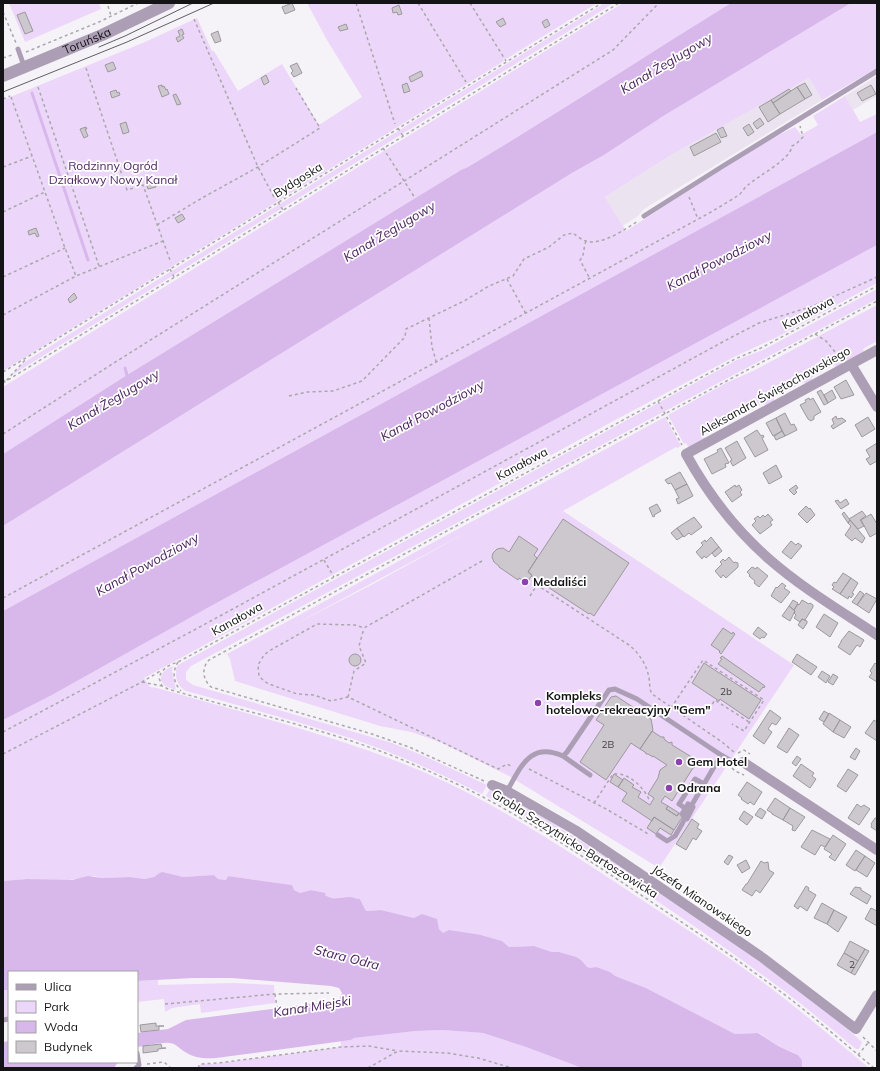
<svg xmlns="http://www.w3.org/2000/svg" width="880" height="1071" font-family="Mulish,sans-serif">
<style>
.built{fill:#ebe4f0}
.green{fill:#ecd6f9;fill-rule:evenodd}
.water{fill:#d8b8eb}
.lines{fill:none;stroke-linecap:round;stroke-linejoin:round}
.stream{stroke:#d8b8eb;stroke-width:3}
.building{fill:#ccc8cd;stroke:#9c999e}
.path{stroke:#a9a7ab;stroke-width:1.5;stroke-dasharray:3 3;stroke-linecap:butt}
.service{stroke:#ac9fb5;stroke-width:5}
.minor{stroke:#ac9fb5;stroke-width:10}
.tertiary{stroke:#ac9fb5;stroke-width:12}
.tram{stroke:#605f62;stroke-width:1}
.poi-dot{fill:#8c40b2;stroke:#fff;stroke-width:1.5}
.labels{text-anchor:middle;stroke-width:3.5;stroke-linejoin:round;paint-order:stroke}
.number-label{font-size:10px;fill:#424043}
.street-label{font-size:12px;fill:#141315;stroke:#fff}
.park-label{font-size:12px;fill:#4f2763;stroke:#fff}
.poi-label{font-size:12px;font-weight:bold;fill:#141315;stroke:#fff;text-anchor:start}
.water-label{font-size:13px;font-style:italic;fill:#4a225d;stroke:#fff}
</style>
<rect width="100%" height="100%" fill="#f6f3f8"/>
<path class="built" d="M877 76V96L853 110 845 96Z
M809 78 822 100 644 209 638 216 623 226 605 197 671 155Z"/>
<path class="green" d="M9 3H99L101 9 25 42Z
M307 3H597L506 59 505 58 503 59 504 61 3 371V100L145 42 197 18 212 51H214L238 91 282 64 319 125 362 97 327 40Z
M605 3H614L12 375 23 363Z
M623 3H731C643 57 557 114 468 167L461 170 127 375 3 454V387Z
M851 3H877V68L822 100 809 78 671 155 605 197 626 231 766 141 795 127 801 135 818 125 813 116 845 96 860 122 877 114V132L3 611V526L572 173 604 155 665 115Z
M877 245V283L777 337 734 357 617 419 144 678 150 687 157 688C247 714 340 736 426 773 495 803 559 845 621 886 669 918 718 949 764 983 800 1010 834 1039 869 1068H802V1060L798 1055 778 1046 759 1033 735 1034 646 988 614 976 610 972 586 967 581 960 559 952H552L534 946 509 947 502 941 481 935 443 933 439 929 414 918 381 910 366 911 360 899C356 899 352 897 349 897 341 897 333 901 325 895L326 893 311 890 300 893 294 890 292 885 228 876 226 880 218 879 214 875 183 877 158 874 154 877 143 879 130 877 102 878 94 876 62 881 27 879 3 881V720L52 695 211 606Z
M877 289V299L648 420 191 666 186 672V680L193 685 392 743 424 756 487 785 482 794C439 773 396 753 350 738 296 721 241 706 186 691 177 686 174 676 177 666L180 664 737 360 765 349Z
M877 305V341L863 349 864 352 836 367 834 365 812 377V380L806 384 803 382 774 398V401L766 405 763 403 705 434V439L689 448 686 443 684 444 668 415 726 383 753 371Z
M665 417 681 446 677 448 676 447 563 511 794 665 659 868 509 776 440 742 411 732 380 726 235 681 230 659 227 654ZM471 530 373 584 288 628Z
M173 666 172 671 176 690 165 686 161 681C160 673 166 669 173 666Z
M491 787 546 819 642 880 769 968 841 1023 862 1042 859 1049H856C832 1029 808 1009 783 990 688 919 589 854 486 796Z
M158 980V985L233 983 274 985 275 1003 201 1013 200 1004 172 1008 165 1012 164 999 137 1002V981Z
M3 990H9V1018L3 1019Z
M442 1030 483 1033 526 1047 582 1068H199L201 1064H213L341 1047V1041L351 1040 354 1038 416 1031Z"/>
<path class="water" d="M731 3H851L665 115 604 155 572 173 3 526V454L127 375 461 170 468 167C557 114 643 57 731 3Z
M877 132V245L211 606 52 695 3 720V611Z
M162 872 183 877 214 875 218 879 226 880 228 876 292 885 294 890 300 893 311 890 326 893 325 895C333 901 341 897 349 897 353 897 357 899 360 899L366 911 381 910 414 918 422 914 437 919 439 929 443 933 449 930 481 935 502 941 509 947 534 946 552 952H559L576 957 581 960 587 967 591 968 596 967 610 972 615 976 646 988 735 1034 758 1033 778 1046 791 1052 798 1055 802 1060V1068H582L526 1047 483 1033 442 1030 416 1031 354 1038 351 1040 216 1058C205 1059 194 1058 185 1052 179 1048 175 1043 169 1043 162 1042 145 1046 137 1047V1033L168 1029 186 1020 334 1001 340 998 342 993 339 988 331 986 232 978H193L137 981V972H9V990H3V881L27 879 72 880 88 876 102 878 130 877 144 879 154 877 158 874Z
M9 1041V1062H118L114 1068H3V1042Z"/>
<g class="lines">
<path class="stream" d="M32 93 88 260
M125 368 127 375"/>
</g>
<path class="building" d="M292 3 295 10 285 14 282 7Z
M399 5 402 14 398 15 397 12 393 13 392 8Z
M25 12 33 31 25 34 17 15Z
M503 18 506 24 500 27 496 22Z
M547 19 550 25 545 28 542 22Z
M346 24 348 29 340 31 338 27Z
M182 29 184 34 182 35 184 38 178 42 176 38 180 36 178 31Z
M218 31 221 41 215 43 211 34Z
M113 62 116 69 108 72 105 65Z
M297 63 302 73 294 77 291 73 293 71 290 66Z
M421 71 423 76 411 82 409 77Z
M266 75 269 82 264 85 261 78Z
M407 83 410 91 404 93 402 85Z
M805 83 812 95 805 99 797 87Z
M162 85V87L164 86 166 90 167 89 169 94 162 97 158 86Z
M871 85 876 94 862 101 857 93Z
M797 87 805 99 780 114 773 103Z
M789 89 791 91 773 103 771 100Z
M116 90 117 93 119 92 120 95 112 98 110 92Z
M176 94 181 104 177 105 173 95Z
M771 100 780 114 768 122 759 107Z
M760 118 764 124 757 129 753 123Z
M126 122 129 132 123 134 120 124Z
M749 124 754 132 748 136 743 128Z
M86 127 87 129H85L88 136 84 138 80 129Z
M723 127 727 136 721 138 717 130Z
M716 133 721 142 694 156 690 147Z
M154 181 156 187 148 189 146 183Z
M182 214 185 219 178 223 175 218Z
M36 228 39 236 37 237 35 233 29 235 28 231Z
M74 293 77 298 70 303 68 299Z
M846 380 854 395 841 399 834 387Z
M821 390 828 403 824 405 817 392Z
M832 390 836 398 828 403 824 395Z
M809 398 810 400 813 398 821 412 814 416V419L811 421 808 419 800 405 806 402 805 400Z
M785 413 791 425 794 424 797 430 785 436 776 418Z
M836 416 837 419 842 418 846 421 833 429 831 426 834 424 832 419Z
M868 417 875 429 862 437 855 425Z
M776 418 782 431 773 436 766 423Z
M757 430 761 436 763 435 764 437 762 438 768 450 755 457 744 438Z
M782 431 785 436 776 440 774 436Z
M737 441 746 458 733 466 730 461 732 460 725 448Z
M877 443V461L870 465 866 459 870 457 866 450Z
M721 448 729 463 725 464 726 467 712 474 704 459 718 452 717 450Z
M776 465 782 477 769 484 763 473Z
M680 472 687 484 675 490 671 483 668 484 665 480Z
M687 484 693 496 678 504 676 499 679 498 675 490Z
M735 485 736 487 739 485 742 490 740 492 742 495 732 502 725 492Z
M796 485 798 488 795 490 797 492 794 495 789 490Z
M846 499 849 504 841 509 835 501 838 500 840 503Z
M657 504 661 511 654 515 655 516 653 517 649 508Z
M806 506 809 509 810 508 815 515 807 523 798 514Z
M862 511 866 516 860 520 864 526 858 529 849 519Z
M844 512 850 520 848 523 842 514Z
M768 514 773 520 770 522 772 525 760 534 752 525 756 521 754 519 758 516 760 518 763 515 765 517Z
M871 514 877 524V533L870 537 861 520Z
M694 517 702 527 691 535 689 533 684 537 677 528Z
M563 519 629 563 594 616 590 613 589 614 531 576 532 575 528 572Z
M850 520 865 538 862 543 855 538 852 541 845 535 851 526 848 523Z
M677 528 683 536 677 540 671 533Z
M519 536 538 549 534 555 537 558 528 572 532 575 527 583 519 578 518 580 499 567V566L494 562 492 557 493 553 497 549 503 548 509 552Z
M711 537 719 547 706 558 704 556 702 559 696 552 703 545 701 543 705 540 706 542Z
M791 541 796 545 798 543 802 546 791 559 782 552Z
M719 547 722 551 715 557 712 553Z
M729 557 734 563 735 562 738 563V567L726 578 723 575 721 578 715 571 722 564 720 562 723 559 725 561Z
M752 567 756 569 757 567 768 576 759 587 754 583 755 581 749 576 750 575 747 572Z
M843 573 851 578 840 594 832 589 834 587 832 585 834 582 836 583Z
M851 578 858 583 852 593 854 594 851 598 849 596 848 599 840 594Z
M782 583 786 586 784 588 790 592 781 603 771 596 776 587 777 588Z
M860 591 864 594 857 605 852 602Z
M866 593 877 599 869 613 857 605Z
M793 600 798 603 794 610 789 606Z
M802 600 809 604 810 603 813 605V607L805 620 802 619 800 622 794 618 796 615 794 613 795 611 794 610 798 604 799 605Z
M789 606 795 611 790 621 782 616Z
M824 614 838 623 830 637 816 627Z
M802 619 807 621V623L803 629 798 625Z
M758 627 767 634 764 638 762 637 760 639 753 634Z
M723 628 732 634 733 632 735 634 721 654 719 652 720 651 711 645Z
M849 631 864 640 860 647 857 645 850 655 838 647 841 642V641Z
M797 654 817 667 811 675 792 662Z
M349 660a6 6 0 1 1 12 0a6 6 0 1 1-12 0Z
M722 656 765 686 764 688 763 687 759 692 718 664 722 659 720 658Z
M704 663 761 700 749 719 720 699 719 701 692 683Z
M875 663 877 665V682L869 677 872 673 870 671Z
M822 671 830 676 826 683 818 677Z
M833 674 838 677 833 685 828 682Z
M616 696 651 719 653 730 640 749 631 743 606 780 580 762 604 725 596 720 611 697Z
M770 710 781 718 776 725 772 723 768 729 772 732 764 744 753 736Z
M824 711 829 714 824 722 819 719Z
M829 713 840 720 833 732 823 724Z
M840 720 851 727 844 738 833 732Z
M874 720 877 722V741L865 733Z
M789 728 799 735 787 753 777 747Z
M652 731 661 737H664V739L669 743 672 742V745L695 759V767L693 768 672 801 665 796 661 802 668 806 666 809 677 816 679 813 683 816 674 830 654 817 652 821 622 801 627 793 618 787 624 778 634 785 632 787 641 792 638 797 650 805 654 798 648 794 658 778 660 770 667 765 653 756V757L648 754H646L645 752 640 749Z
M856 748 860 751 855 760 850 757Z
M797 756 801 759 796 766 792 763Z
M801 764 814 773 812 776 816 779 810 788 793 776Z
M848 769 858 775 846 792 837 786Z
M614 774 623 780 618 787 610 782Z
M747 782 762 792 754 805 750 802 748 804 741 799 742 798 738 795Z
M775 798 790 808 783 820 772 814V813L767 810Z
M857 804 861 807 864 805 870 809 859 825 848 818Z
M668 806 679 813 677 816 666 809Z
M760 808 766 812 762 819 755 815Z
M790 808 805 817 795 831 792 830 793 826 783 820Z
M744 811 753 817 747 825 739 819Z
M654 817 674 830 671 835 660 828 656 834 647 828Z
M875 818H877V831L871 827 872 825 871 824Z
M692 819 699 824 697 828 702 831 696 840 693 838 686 850 676 844Z
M812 830 830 839 825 847 821 845 815 855 801 847Z
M833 835 846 844 835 861 829 857 832 854 824 849Z
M856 850 865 856 855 871 846 865Z
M729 855 733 857 728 865 724 862Z
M865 856 875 863 867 877 856 870Z
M746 860 750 868 742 873 737 865Z
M761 861 764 863 768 862 769 870 774 873 760 893 756 890 752 896 742 890 746 884H747Z
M806 886 809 888 808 890 816 895 807 911 800 906 798 909 794 906Z
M855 887 861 888V890L871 896 867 904 850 894Z
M822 903 834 910 827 924 814 918Z
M871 908 877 911V926L865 919Z
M834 910 847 917 838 932 827 924Z
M850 941 865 949 858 961 844 953Z
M865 949 869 951 855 975 851 973Z
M844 953 858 961 851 973 837 965Z
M156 1023V1026H164H159V1030L141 1032 140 1025Z
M161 1044 162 1048H166L158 1049V1051L143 1053V1046Z"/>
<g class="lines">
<path class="path" d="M356 3 395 124
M418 3 466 82
M470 3 506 61
M108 6 111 16
M3 12 16 43
M194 19 258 167 275 199
M26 52 99 22 138 3
M3 58 12 55
M86 68 127 190 143 185 171 263
M38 87 99 266
M11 97 65 248 76 276
M3 99 10 96
M398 128 403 136
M383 148 415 198
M3 167 32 156
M689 197 698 219
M278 202 283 210
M3 212 45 192
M157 225 202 198 258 167 320 128 296 88
M586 241C583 248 585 255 580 260L590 279
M170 269 174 277
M3 277 65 248
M507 279 526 314
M3 315 76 276 163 241
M429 318 432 347 436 361
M815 334 826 341 841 359
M3 372 602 3
M3 379 5 382 26 359
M3 383 619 3
M289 396 307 392 333 391 362 381 405 337 406 329 464 301 489 286 513 276 524 259 549 247 564 235 573 233C577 236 582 240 586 241 601 246 626 229 638 221
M658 401 682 445
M3 434 117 361 613 50 659 3
M324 560 334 577
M482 561 364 628 355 625 317 624 269 651 264 655 258 665 259 676 264 681 269 684 297 694 314 695 331 701 348 697 498 769 507 764 513 767
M530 596 537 585 629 645C639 653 647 665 649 678 650 683 649 689 652 694L722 742 735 753
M3 598 713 211C722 205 732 200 740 194 743 191 745 187 748 185 758 176 791 159 792 146L796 144 803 137 800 126
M178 662C172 672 173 682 181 691
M142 682 162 686
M348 697 354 671 366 663 359 646 364 628
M671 708 703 660 764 700 744 731 732 724
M709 709 715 700 749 722
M3 732 196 629 730 338 759 323 813 306 877 277
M738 753 744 750 750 754
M3 754 142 682 162 670
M732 768 735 771 744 775
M529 769 608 810 650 835
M484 781 409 747 372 734 211 687C203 680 201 668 209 660L561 469 877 301
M594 803 613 774C629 772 645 788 650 802
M275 994 277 1007
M165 1004 275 994 329 993
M863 1037 877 1051
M858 1055 868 1043
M147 1064 164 1062 171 1068
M198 1068 200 1064 218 1063 341 1047 369 1046 398 1051
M368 1068 398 1051 447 1053 478 1058 512 1068
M874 1068C839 1039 804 1008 766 981 723 949 677 919 632 889 584 857 535 825 483 797 456 783 427 770 398 758 324 728 245 712 168 689L162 686 159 678C162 668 169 665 178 662L658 401 735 359 761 348 877 286"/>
<path class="service" d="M18 49 24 66
M644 216 723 166 877 71
M721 755 731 761 743 762
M563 756 590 775
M507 791C521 767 530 741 563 756L567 752 609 690 615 689 637 699 721 755 690 808 682 824 675 836 667 841 658 835
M688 804 693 807 687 819 682 814Z
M689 811 679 804 695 779 704 784
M3 1020 9 1019
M136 1068 139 1065 137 1053"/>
<path class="minor" d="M877 350 686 454C708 494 736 530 769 559 802 588 841 611 877 635
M851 364 877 407
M743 762 877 850
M492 785 507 791 575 830 661 888 763 958 856 1029 877 995"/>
<path class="tertiary" id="s1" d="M3 76 102 35 169 3"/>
<path class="tram" d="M99 47 125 36 193 3
M3 92 127 42 214 3"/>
</g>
<g class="poi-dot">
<circle cx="525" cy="582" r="4"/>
<circle cx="538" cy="703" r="4"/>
<circle cx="679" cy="762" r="4"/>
<circle cx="669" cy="788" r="4"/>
</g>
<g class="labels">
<g class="number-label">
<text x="726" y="695">2b</text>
<text x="608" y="748">2B</text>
<text x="852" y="968">2</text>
</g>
<g class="street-label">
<text dy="4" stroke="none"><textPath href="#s1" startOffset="91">Toruńska</textPath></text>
<text transform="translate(298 180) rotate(-32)" y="4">Bydgoska</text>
<text transform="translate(808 313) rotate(-28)" y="4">Kanałowa</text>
<text transform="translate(775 391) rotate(-29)" y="4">Aleksandra Świętochowskiego</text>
<text transform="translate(522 464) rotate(-28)" y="4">Kanałowa</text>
<text transform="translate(237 619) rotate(-29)" y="4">Kanałowa</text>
<text transform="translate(575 844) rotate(32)" y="4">Grobla Szczytnicko-Bartoszowicka</text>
<text transform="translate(702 901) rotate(34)" y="4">Józefa Mianowskiego</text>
</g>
<g class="park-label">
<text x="113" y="170">Rodzinny Ogród<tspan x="113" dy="14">Działkowy Nowy Kanał</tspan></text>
</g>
<g class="poi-label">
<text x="533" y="586">Medaliści</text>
<text x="546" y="700">Kompleks<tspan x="546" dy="14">hotelowo-rekreacyjny "Gem"</tspan></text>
<text x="687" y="766">Gem Hotel</text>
<text x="677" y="792">Odrana</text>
</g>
<g class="water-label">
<text transform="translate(666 63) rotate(-31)" y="5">Kanał Żeglugowy</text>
<text transform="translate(389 231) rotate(-31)" y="5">Kanał Żeglugowy</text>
<text transform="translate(719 260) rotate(-27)" y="5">Kanał Powodziowy</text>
<text transform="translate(113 399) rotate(-31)" y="5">Kanał Żeglugowy</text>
<text transform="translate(432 410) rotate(-28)" y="5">Kanał Powodziowy</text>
<text transform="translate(147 564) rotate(-29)" y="5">Kanał Powodziowy</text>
<text transform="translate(347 957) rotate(14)" y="5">Stara Odra</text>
<text transform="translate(312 1006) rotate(-9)" y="5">Kanał Miejski</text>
</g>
</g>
<rect width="880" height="1071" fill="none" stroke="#141315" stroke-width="8"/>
<rect x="8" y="971" width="130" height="92" fill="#ffffff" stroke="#a1a1a1"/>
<rect x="16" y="984" width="20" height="6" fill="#ac9fb5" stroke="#a1a1a1"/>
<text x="44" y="991" font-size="12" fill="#141315">Ulica</text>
<rect x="16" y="1001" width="20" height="12" fill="#ecd6f9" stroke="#a1a1a1"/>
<text x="44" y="1011" font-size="12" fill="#141315">Park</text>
<rect x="16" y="1021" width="20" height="12" fill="#d8b8eb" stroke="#a1a1a1"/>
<text x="44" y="1031" font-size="12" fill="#141315">Woda</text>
<rect x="16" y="1041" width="20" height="12" fill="#ccc8cd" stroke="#a1a1a1"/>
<text x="44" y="1051" font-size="12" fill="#141315">Budynek</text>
</svg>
